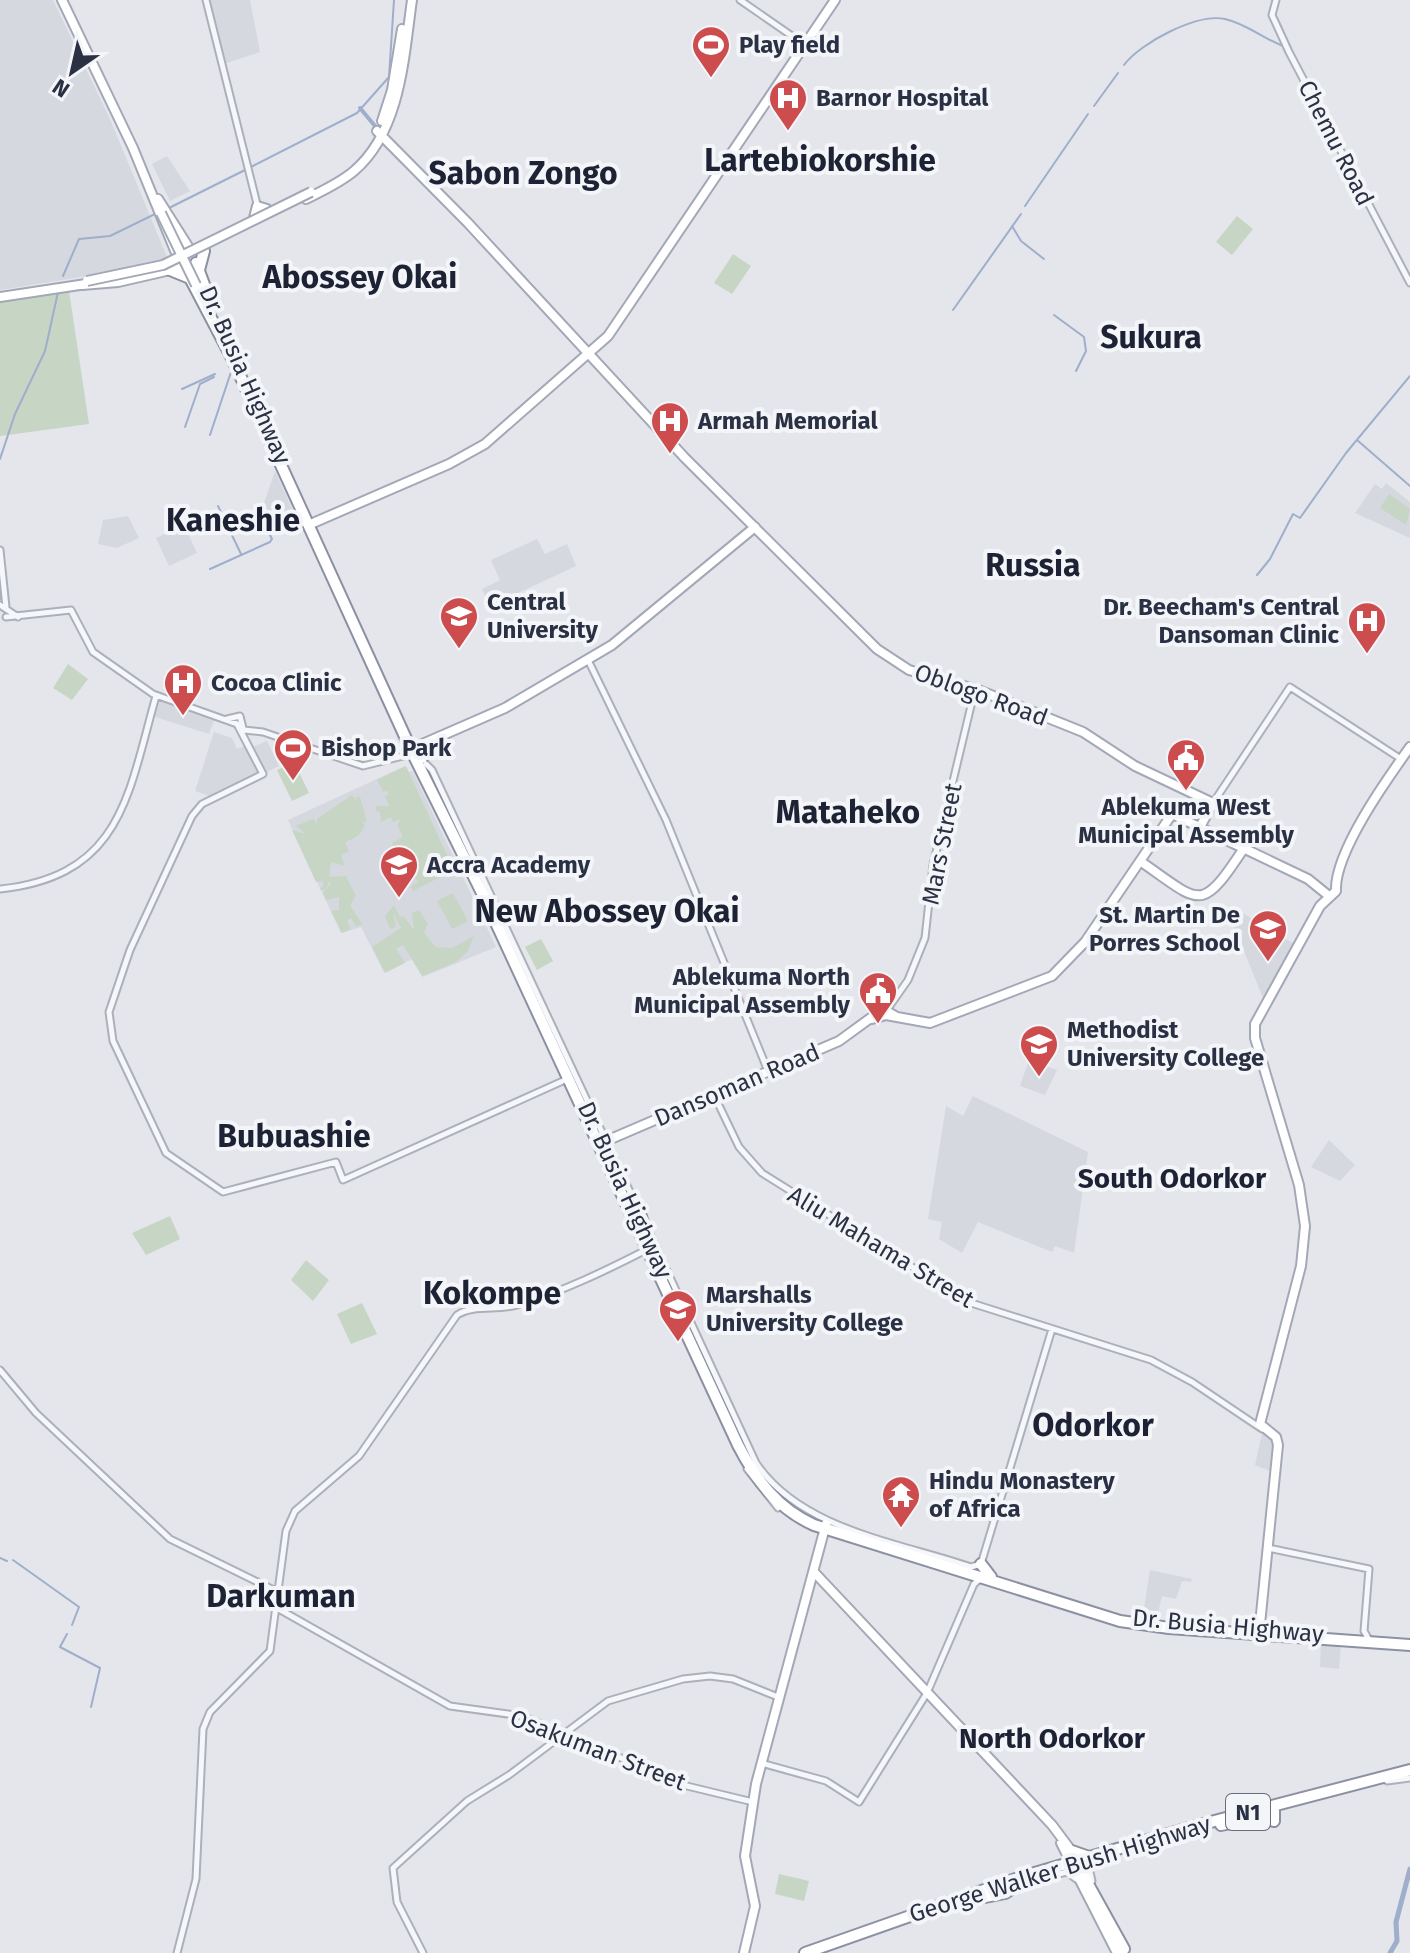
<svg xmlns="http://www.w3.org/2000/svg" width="1410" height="1953" font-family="'Fira Sans',sans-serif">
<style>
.built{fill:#d6d8e0}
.green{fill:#c7d5c5}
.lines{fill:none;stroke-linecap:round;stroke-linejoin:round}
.stream{stroke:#9faecb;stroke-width:2}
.canal{stroke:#9faecb;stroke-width:4}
.river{stroke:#9faecb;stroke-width:5}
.minor-casing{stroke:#acb0b9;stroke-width:9}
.major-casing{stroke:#a3a8b7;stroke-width:12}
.highway-casing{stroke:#8b91a2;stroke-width:14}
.minor{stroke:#f6f7fa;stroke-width:5}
.major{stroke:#fff;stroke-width:8}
.highway{stroke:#fff;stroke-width:10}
.major-bridge-casing{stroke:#a3a8b7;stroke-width:12;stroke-linecap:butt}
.major-bridge{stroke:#fff;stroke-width:8}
.labels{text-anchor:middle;stroke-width:8;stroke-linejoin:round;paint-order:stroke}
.shield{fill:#f3f5f8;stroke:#676c7a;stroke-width:2}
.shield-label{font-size:22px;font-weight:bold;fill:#2b3144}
.poi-label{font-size:24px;font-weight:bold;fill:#2b3144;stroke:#f3f5f8;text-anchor:start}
.street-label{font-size:24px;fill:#2b3144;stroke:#f3f5f8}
.quarter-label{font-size:28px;font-weight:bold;fill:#1d2235;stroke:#f3f5f8}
.district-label{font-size:32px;font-weight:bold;fill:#1d2235;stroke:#f3f5f8}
</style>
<rect width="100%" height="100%" fill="#e4e6eb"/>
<path class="built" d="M0 0H53L110 119 167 257 138 268 0 290Z
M206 0H250L260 52 224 64Z
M167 156 190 191 170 201 152 164Z
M275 471 295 515 270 528 262 509Z
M1386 483 1410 502V538L1355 513 1375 484 1382 489Z
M128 516 139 538 117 548 98 544 103 520Z
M184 525 197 553 169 566 156 538Z
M537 539 545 554 567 544 576 566 490 606 482 589 500 580 491 560Z
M159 699 215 718 209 734 152 716Z
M214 732 232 738 237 749 247 745 258 769 256 774 209 796 195 791Z
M267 741 279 766 265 773 253 747Z
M405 766 408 772 413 771 496 947 423 977 413 959 384 972 361 927 341 933 288 820Z
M1226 907 1239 911 1298 946 1263 998Z
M1029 1060 1057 1070 1045 1095 1020 1086Z
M973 1096 1088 1152 1074 1253 1055 1246 1052 1252 978 1222 962 1253 939 1239 942 1222 928 1219 946 1106 963 1116Z
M1329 1140 1355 1165 1340 1181 1311 1167Z
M1262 1433 1272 1436 1276 1443 1272 1472 1255 1465Z
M1150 1570 1192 1579 1191 1582 1182 1581 1176 1599 1162 1596 1157 1617 1143 1615Z
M1321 1642 1341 1643 1339 1669 1320 1667Z"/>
<path class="green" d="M1237 216 1253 229 1232 255 1216 242Z
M733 254 751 266 732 294 714 283Z
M69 291 89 424 0 436V301Z
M1389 494 1410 509 1406 525 1380 508Z
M68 664 88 679 72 700 53 688Z
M294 762 309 793 292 801 277 770Z
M406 766 454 870 413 891 411 886 418 882 406 863 402 868 392 843 403 837 397 825 401 819 393 822 391 817 381 822 380 812 376 811V806H389L385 796 389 795 387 791 383 792 377 780Z
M352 795 358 802 356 797H360L367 821 362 823 365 824C361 835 356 838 345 842L349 851 341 855 345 866 331 862 329 877 346 876 356 896 350 905 362 924 356 927 351 918 347 921 351 929 342 933 331 911 339 910V897L326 900 323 893 331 883 329 881 326 889 319 890 324 885 322 881 316 882 292 830 306 834 296 826 313 819 317 824V819Z
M453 893 468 921 452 929 437 901Z
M394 905 400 917 403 916 414 930 412 913 419 910 428 924 424 933 436 947 452 948 474 936 467 952 456 962 422 976 403 945 396 949 405 963 385 973 372 947 401 928 393 913 396 927 390 929 385 916Z
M541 939 553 961 537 970 525 947Z
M170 1216 180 1239 146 1255 132 1233Z
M306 1260 329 1280 313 1301 291 1280Z
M362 1303 377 1334 351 1344 337 1314Z
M779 1874 809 1881 804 1901 775 1894Z"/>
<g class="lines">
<path class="stream" d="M1124 65C1140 43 1197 13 1225 19 1247 24 1262 38 1283 46
M1094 106 1118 73
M251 167 357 113 389 77 394 0
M1025 206 1088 114
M169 208 245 170
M1012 226 1021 241 1044 259
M63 276 79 239 110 236 155 214
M953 310 1021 214
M1054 315 1084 337 1086 351 1076 371
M182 389 215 374
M185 427 200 384 214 377
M210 435 232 369
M1357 440 1410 486
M0 459 15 414 45 351 58 292
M218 506 241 554
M210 569 270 542 272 539 259 513
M1257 575 1270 559 1293 514 1300 518 1346 453 1410 376
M0 590 1 599
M0 1558 7 1561
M13 1560 79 1607 72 1625
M67 1634 60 1647 100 1668 91 1707"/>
<path class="canal" d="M360 108 375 126"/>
<path class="river" d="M1390 1953 1397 1941 1396 1922 1410 1869"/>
<g class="minor-casing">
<path id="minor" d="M206 0 258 208
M740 0 805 45
M1276 0 1272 15 1289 52 1410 283
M0 550 6 607
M0 605 18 617
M6 617 71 610 93 652 153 694 237 724
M588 660 666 820 768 1071
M227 719 240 716 243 728
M237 724 263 774 202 804 192 816 130 950 109 1012 113 1041 166 1153 223 1192 336 1162 343 1180 565 1080
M244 730 263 732 363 766 411 754
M426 764 432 770 638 1209
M1213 803 1290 687 1401 759
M0 889C122 876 128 795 156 696
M887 1010 908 980 925 938 933 865 975 689
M714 1095 739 1147 762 1173 968 1302 1151 1360 1192 1382 1262 1429
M649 1232 756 1463C801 1530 898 1542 971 1567L981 1564 1052 1329
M0 1370 36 1413 170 1539 278 1592
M747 1469 778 1508
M1268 1548 1369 1569 1364 1631 1368 1638
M277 1608 450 1706 522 1716 687 1786 753 1802
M761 1763 826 1781 859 1802 927 1693 974 1584 980 1579
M1387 1781 1410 1778
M1032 1880 1067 1872 1076 1879
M1092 1881 1089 1868 1095 1861
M177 1953 196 1879 203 1729 210 1712 270 1651 286 1531 295 1511 359 1456 457 1315C474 1304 497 1311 517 1305 562 1292 607 1270 648 1249
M423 1953 397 1902 393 1868 467 1801 509 1775 608 1701 683 1679 710 1676 733 1679 778 1697"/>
</g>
<g class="major-casing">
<path id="major" d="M62 0 133 148 176 253
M382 121 392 90 402 29
M377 131 468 223 685 458 877 649 909 670 981 691 1083 732 1135 766 1213 803 1200 827
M158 199 189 248
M306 199C322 191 340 183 354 171 401 131 404 56 412 0
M254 218 257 206 267 209
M82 285 118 282 179 268
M0 297 86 284
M313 523 449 464 485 444 608 336 835 0
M411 749 505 708 612 645 755 527
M1140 861C1201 903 1200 915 1244 848
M872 1019 886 1015 930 1023 1052 976 1085 942 1172 814 1308 879 1329 896
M599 1144 839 1041 883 1009 895 1016
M814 1572 1052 1825 1073 1853
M1259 1634 1278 1445 1276 1437 1260 1424 1301 1266 1305 1226 1299 1185 1255 1038V1024L1320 906 1336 891C1334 853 1387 779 1410 747
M1061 1843 1117 1953
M744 1953 755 1906 745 1856 756 1784 826 1524"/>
</g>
<g class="highway-casing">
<path id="highway" d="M196 263 212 306
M168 269 190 278
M199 270 204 251
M190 278 233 360 413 754 484 897 738 1445C756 1480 778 1509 814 1525L1120 1621 1169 1628 1410 1645
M422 758 424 747
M639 1210 647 1236
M981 1564 991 1577
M1221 1825 1261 1817 1274 1821V1811
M1072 1851 1089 1857
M1070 1863 1078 1866 1124 1949
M965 1901 1005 1893 1019 1884
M805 1953 1021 1877 1203 1824 1410 1770"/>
</g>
<use href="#minor" class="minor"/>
<use href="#major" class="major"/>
<use href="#highway" class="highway"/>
<g class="major-bridge-casing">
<path id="major-bridge" d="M161 213 196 285
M87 281 163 265 311 192"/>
</g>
<use href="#major-bridge" class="major-bridge"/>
</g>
<defs>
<g id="stadium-pin" transform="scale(2)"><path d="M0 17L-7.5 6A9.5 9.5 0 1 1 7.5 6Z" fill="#cd4c4d" stroke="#f3f5f8"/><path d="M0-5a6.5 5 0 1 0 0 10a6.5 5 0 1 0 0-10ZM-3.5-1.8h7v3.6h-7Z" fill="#fff"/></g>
<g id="hospital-pin" transform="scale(2)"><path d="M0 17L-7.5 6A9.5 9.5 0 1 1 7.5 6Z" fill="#cd4c4d" stroke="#f3f5f8"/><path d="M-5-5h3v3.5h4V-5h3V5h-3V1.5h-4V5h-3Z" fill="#fff"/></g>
<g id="university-pin" transform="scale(2)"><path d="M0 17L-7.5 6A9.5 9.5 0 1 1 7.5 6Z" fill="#cd4c4d" stroke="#f3f5f8"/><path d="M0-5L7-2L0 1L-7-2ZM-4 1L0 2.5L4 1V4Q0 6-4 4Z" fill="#fff"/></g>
<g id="civic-pin" transform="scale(2)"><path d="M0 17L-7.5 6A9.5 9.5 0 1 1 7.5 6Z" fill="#cd4c4d" stroke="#f3f5f8"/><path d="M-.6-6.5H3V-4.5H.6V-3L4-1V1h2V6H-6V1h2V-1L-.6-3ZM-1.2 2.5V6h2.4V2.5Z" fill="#fff"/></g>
<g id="school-pin" transform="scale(2)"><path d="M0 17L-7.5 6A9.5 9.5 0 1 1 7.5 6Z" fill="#cd4c4d" stroke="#f3f5f8"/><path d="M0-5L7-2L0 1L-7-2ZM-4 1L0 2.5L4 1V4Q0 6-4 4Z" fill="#fff"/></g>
<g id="temple-pin" transform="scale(2)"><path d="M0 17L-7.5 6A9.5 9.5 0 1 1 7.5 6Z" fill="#cd4c4d" stroke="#f3f5f8"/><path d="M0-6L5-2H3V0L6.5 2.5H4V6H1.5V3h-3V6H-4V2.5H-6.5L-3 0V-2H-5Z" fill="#fff"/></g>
</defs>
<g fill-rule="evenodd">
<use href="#stadium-pin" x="711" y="45"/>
<use href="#hospital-pin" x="788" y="98"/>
<use href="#hospital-pin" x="670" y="421"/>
<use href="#university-pin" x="459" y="616"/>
<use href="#hospital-pin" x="1367" y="621"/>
<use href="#hospital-pin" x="183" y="683"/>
<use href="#stadium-pin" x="293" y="748"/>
<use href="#civic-pin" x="1186" y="758"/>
<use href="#school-pin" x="399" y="865"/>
<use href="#school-pin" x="1268" y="929"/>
<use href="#civic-pin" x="878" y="991"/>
<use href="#university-pin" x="1039" y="1044"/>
<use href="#university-pin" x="678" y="1309"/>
<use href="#temple-pin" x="901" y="1495"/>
</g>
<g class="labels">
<rect class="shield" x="1226" y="1794" width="44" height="36" rx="6"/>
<g class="shield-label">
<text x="1248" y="1820">N1</text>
</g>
<g class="poi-label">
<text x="739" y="53">Play field</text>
<text x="816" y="106">Barnor Hospital</text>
<text x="698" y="429">Armah Memorial</text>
<text x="487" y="610">Central<tspan x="487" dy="28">University</tspan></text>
<text x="1339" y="615" text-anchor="end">Dr. Beecham's Central<tspan x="1339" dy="28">Dansoman Clinic</tspan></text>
<text x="211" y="691">Cocoa Clinic</text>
<text x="321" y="756">Bishop Park</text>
<text x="1186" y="815" text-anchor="middle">Ablekuma West<tspan x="1186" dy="28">Municipal Assembly</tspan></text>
<text x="427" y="873">Accra Academy</text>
<text x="1240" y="923" text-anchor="end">St. Martin De<tspan x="1240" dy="28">Porres School</tspan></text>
<text x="850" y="985" text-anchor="end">Ablekuma North<tspan x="850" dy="28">Municipal Assembly</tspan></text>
<text x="1067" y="1038">Methodist<tspan x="1067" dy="28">University College</tspan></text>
<text x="706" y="1303">Marshalls<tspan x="706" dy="28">University College</tspan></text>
<text x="929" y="1489">Hindu Monastery<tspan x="929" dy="28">of Africa</tspan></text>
</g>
<g class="street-label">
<text transform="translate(1336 143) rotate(63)" y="8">Chemu Road</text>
<text transform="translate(245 375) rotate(66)" y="8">Dr. Busia Highway</text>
<text transform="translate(981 695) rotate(20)" y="8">Oblogo Road</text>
<text transform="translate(942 844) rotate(-79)" y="8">Mars Street</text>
<text transform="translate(737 1085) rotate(-23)" y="8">Dansoman Road</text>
<text transform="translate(625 1190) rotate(65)" y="8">Dr. Busia Highway</text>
<text transform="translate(881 1247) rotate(31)" y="8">Aliu Mahama Street</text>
<text transform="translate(1228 1626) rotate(5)" y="8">Dr. Busia Highway</text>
<text transform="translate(598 1750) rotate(21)" y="8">Osakuman Street</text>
<text transform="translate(1060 1869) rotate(-17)" y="8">George Walker Bush Highway</text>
</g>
<g class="quarter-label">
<text x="1172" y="1188">South Odorkor</text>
<text x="1052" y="1748">North Odorkor</text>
</g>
<g class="district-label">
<text x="820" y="171">Lartebiokorshie</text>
<text x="523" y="184">Sabon Zongo</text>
<text x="360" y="288">Abossey Okai</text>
<text x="1151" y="348">Sukura</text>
<text x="233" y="531">Kaneshie</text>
<text x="1033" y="576">Russia</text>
<text x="848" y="823">Mataheko</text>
<text x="607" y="922">New Abossey Okai</text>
<text x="294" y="1147">Bubuashie</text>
<text x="492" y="1304">Kokompe</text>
<text x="1093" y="1436">Odorkor</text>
<text x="281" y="1607">Darkuman</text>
</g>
</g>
<g transform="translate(72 72) rotate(214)" stroke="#f3f5f8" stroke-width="6" paint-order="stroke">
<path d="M0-6L14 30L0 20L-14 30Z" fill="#2b3144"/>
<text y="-12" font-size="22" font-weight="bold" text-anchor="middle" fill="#2b3144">N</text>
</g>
</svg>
